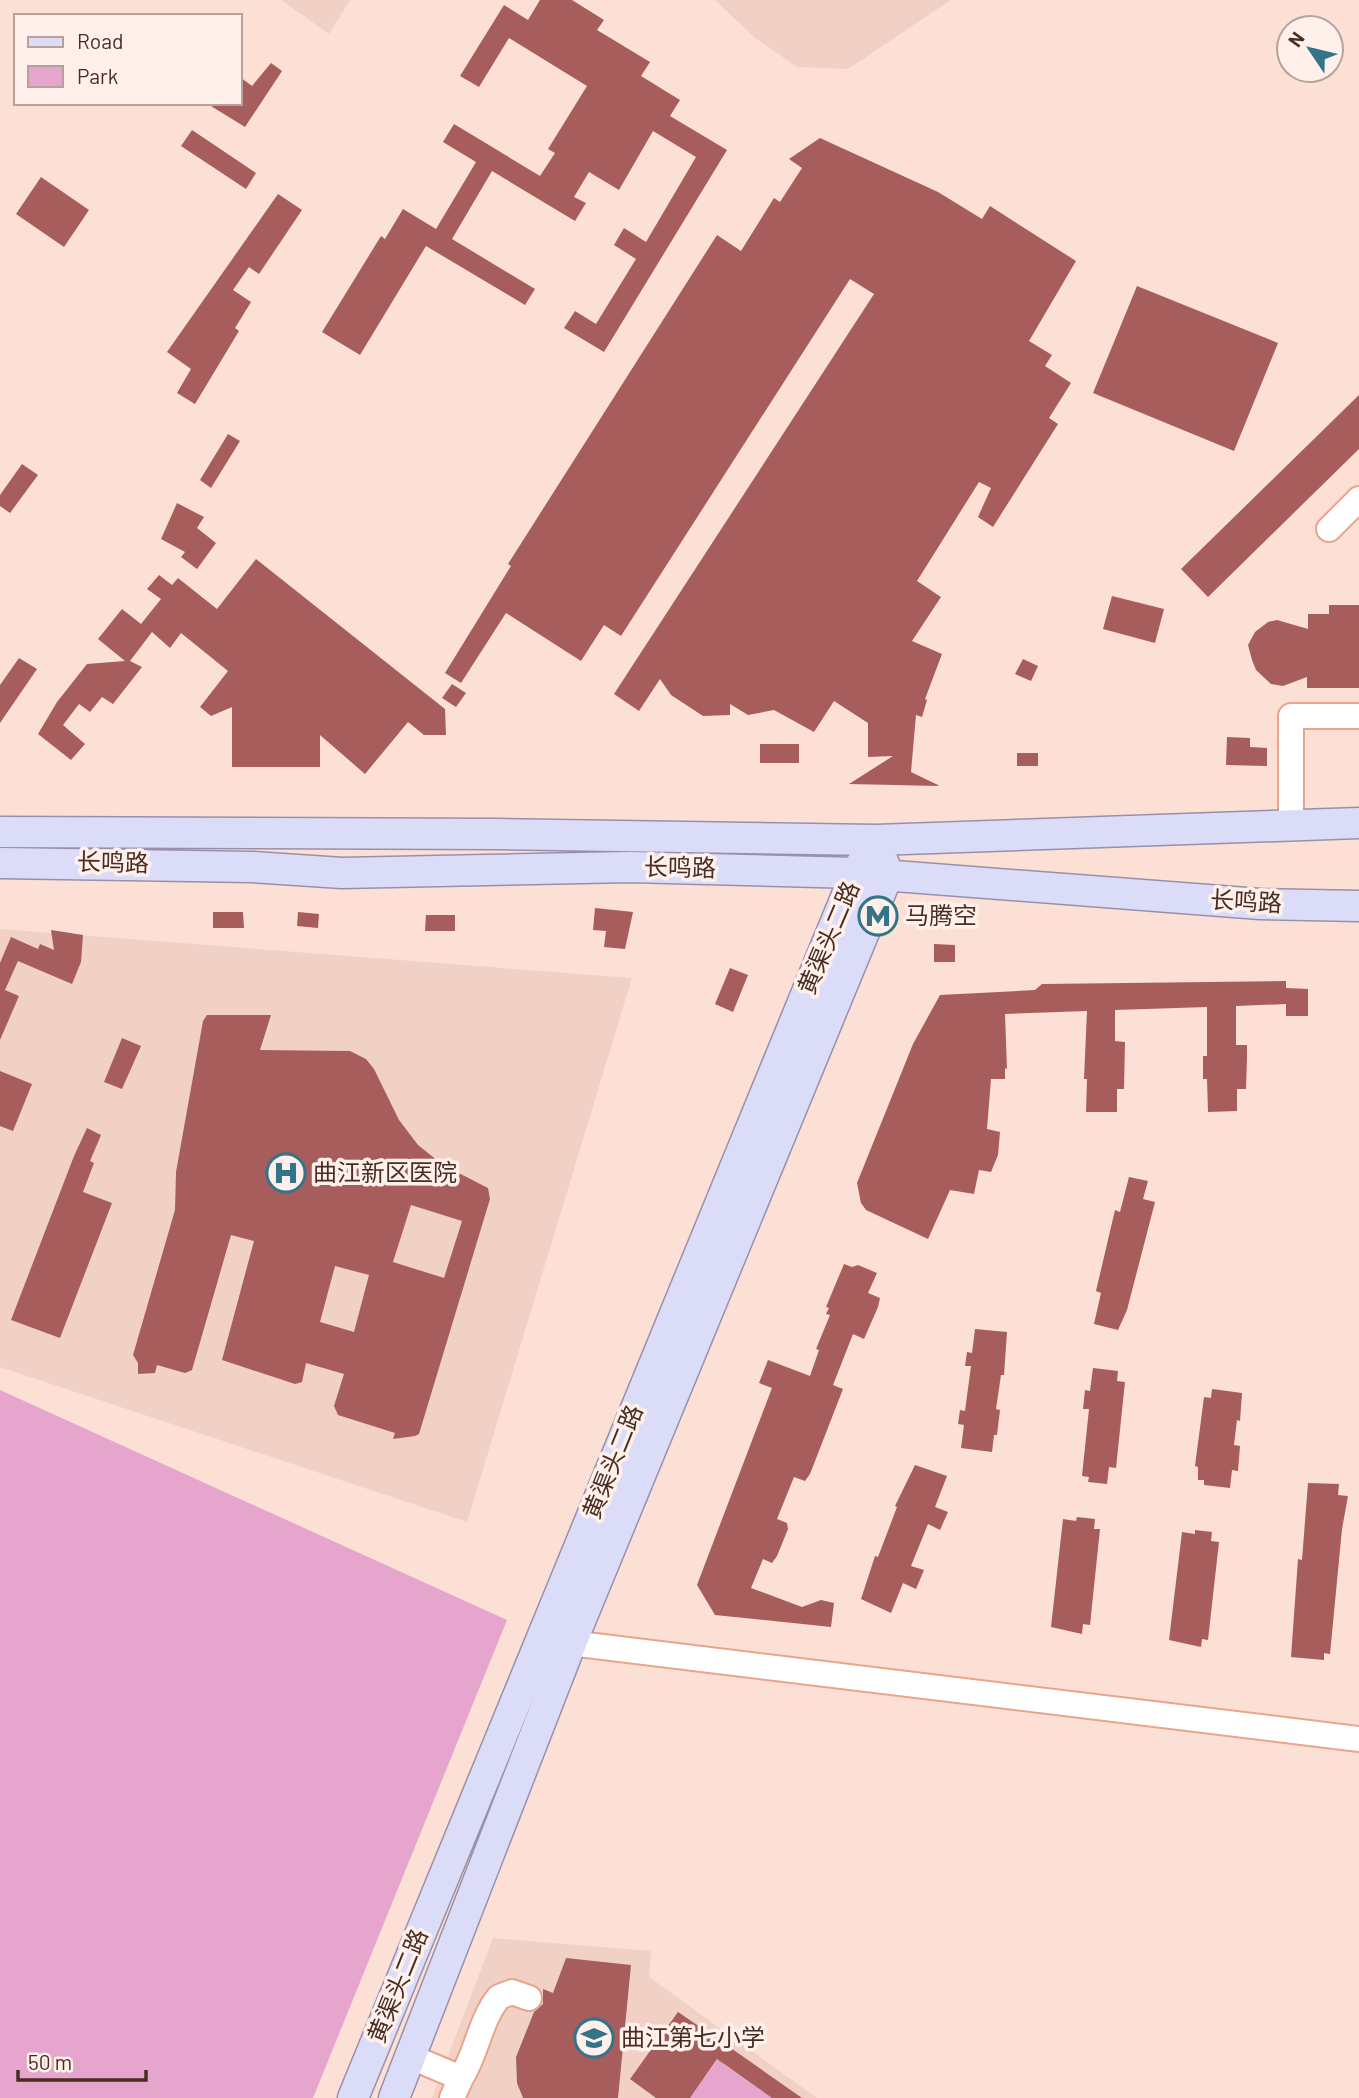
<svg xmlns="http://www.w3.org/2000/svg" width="1359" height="2098" font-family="Barlow,'Noto Sans SC',sans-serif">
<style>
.built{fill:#f1d1c6}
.green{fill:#e6a5cd}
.building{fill:#a65d5c;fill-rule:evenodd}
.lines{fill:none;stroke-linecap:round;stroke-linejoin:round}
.minor-casing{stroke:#e8a58c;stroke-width:28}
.major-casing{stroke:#9890ab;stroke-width:33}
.minor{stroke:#fff;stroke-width:24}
.major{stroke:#dbddf8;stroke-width:30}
.labels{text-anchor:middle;stroke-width:7;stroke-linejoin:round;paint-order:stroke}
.street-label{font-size:24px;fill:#482d23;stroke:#fff0eb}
.poi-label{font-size:24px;fill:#482d23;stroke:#fff0eb;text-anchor:start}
</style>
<rect width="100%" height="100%" fill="#fce0d5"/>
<path class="built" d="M281 0H350L329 34Z
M715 0H951L848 69 797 67 755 38Z
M0 929 632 978 467 1522 0 1367Z
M493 1938 651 1951 649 1977 817 2098H432Z"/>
<path class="green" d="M0 1390 507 1620 313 2098H0Z
M727 2046 722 2063 772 2098H690Z"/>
<path class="building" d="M540 0H572L604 20 597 30 650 62 641 76 680 100 670 116 727 150 604 352 564 328 575 311 596 324 636 259 614 245 624 228 646 242 696 157 653 131 619 190 589 172 574 197 586 203 575 221 492 171 452 239 535 289 525 305 426 246 360 355 322 332 381 236 385 239 403 209 436 229 476 162 443 142 454 124 540 176 555 153 548 149 587 86 509 38 479 87 460 76 504 5 528 20Z
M271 63 282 71 245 127 206 103H240V77L252 86Z
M192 130 256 173 246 189 181 146Z
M820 138 938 192 982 219 990 206 1076 261 1029 341 1052 355 1045 366 1071 383 1049 418 1058 424 993 527 978 517 991 488 979 482 917 581 941 597 912 641 942 654 925 699 927 700 922 717 916 715 911 772 940 786 849 784 893 756 868 757V723L834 701 814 732 774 710 748 715 730 704V715L703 716 671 695 660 679 639 711 614 694 874 294 850 279 621 636 604 625 581 661 506 613 461 683 445 673 511 566 508 564 717 235 741 251 774 198 780 202 802 168 789 159Z
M41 177 89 210 64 247 16 214Z
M278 194 302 210 259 274 249 267 233 290 251 302 235 328 239 331 195 404 177 393 191 369 167 352Z
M1137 286 1278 343 1234 451 1093 393Z
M1359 395V449L1208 597 1181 569Z
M228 434 240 441 211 488 200 480Z
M22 464 38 475 10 513 0 506V495Z
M177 503 204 517 197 528 216 543 197 569 181 557 185 552 161 539Z
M256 559 445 709 446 735H424L408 722 365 774 320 735V767H232V707L211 716 200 707 228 671 181 633 170 648 152 632 130 661 142 667 113 704 102 697 90 712 79 704 63 725 85 744 71 760 38 734 57 702 87 664 125 661 98 639 122 609 141 624 161 599 147 589 159 575 172 585 178 578 217 609Z
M1112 596 1164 609 1155 643 1103 629Z
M1329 605H1359V688H1307V677L1283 686 1271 684 1256 670 1252 660 1248 645 1255 632 1268 622 1277 620 1308 629V614H1329Z
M19 658 37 669 0 723V685Z
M1023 659 1038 666 1031 681 1015 674Z
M452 684 466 693 456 707 442 698Z
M1227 737 1250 738V747L1267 748V766L1226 765Z
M760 744H799V763H760Z
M1017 753H1038V766H1017Z
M595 908 633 912 625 949 604 947 606 931 593 930Z
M213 912H243L244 928H213Z
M298 912 319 914 318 928 297 926Z
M426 915H455V931H425Z
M51 930 83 935 81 962 72 984 18 961 5 990 19 996 0 1040V963L11 937 38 949 40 944 54 950Z
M934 944 955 945V962H934Z
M730 968 748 975 733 1012 715 1004Z
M1286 981V988L1308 989V1016H1286V1004L1236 1006V1045H1247V1058L1246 1089H1237V1111L1208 1112 1207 1079H1203V1056H1207V1007L1115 1010V1041L1125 1042 1124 1089H1117V1112H1086L1087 1079H1084L1087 1011 1005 1014 1007 1069 1005 1068V1079H991L987 1129 1000 1132 998 1155 991 1172 979 1170 974 1194 950 1190 928 1239 866 1210 861 1203 857 1183 913 1044 940 995 1035 990 1042 984Z
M207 1015H271L260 1050 350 1051 366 1059 374 1069 399 1120 418 1145 443 1165 488 1188 490 1199 419 1434 415 1436 393 1439 395 1433 338 1415 334 1406 344 1374 306 1363 302 1382 295 1384 222 1360 254 1241 231 1235 192 1370 185 1373 157 1365 155 1373 138 1374V1363L133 1355 175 1210 176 1172 203 1021ZM411 1205 462 1221 444 1278 393 1262ZM335 1266 369 1275 354 1332 320 1322Z
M122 1038 141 1046 122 1089 104 1082Z
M0 1071 32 1084 13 1131 0 1126Z
M87 1128 101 1135 90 1161 94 1163 83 1192 112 1203 60 1338 11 1320 74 1156Z
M1129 1177 1148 1181 1143 1199 1155 1202 1127 1310 1118 1330 1094 1324 1101 1293 1096 1291 1115 1210 1120 1212Z
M844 1264 852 1267 858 1265 877 1273 868 1293 880 1298 878 1307 864 1339 853 1334 833 1385 843 1389 810 1474 805 1481 794 1477 777 1519 787 1523 788 1529 777 1556 772 1563 763 1559 751 1588 802 1607 821 1600 834 1603 831 1627 715 1615 697 1585 772 1388 759 1383 768 1360 810 1376 819 1350 816 1349 830 1315 826 1314 829 1308 826 1307Z
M975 1329 1007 1332 1004 1375H1001L996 1409 1000 1410 997 1435H994L992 1452 961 1448 964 1425 958 1424 960 1410 965 1411 971 1366H965L967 1352 972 1353Z
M1093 1368 1118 1371 1117 1381 1125 1382 1116 1468 1109 1467 1107 1484 1088 1482 1089 1477 1082 1476 1089 1409H1083L1085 1390 1090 1391Z
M1212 1389 1242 1393 1240 1421 1237 1420 1234 1445 1240 1446 1238 1471 1232 1470 1230 1488 1204 1485V1480H1198V1467L1195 1466 1204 1397 1211 1398Z
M915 1465 947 1476 935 1507 948 1512 940 1530 928 1524 911 1566 924 1570 916 1589 903 1583 891 1613 861 1599 875 1556 878 1557 897 1507 895 1506Z
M1308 1483 1339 1484 1338 1495 1348 1496 1342 1529 1330 1654 1324 1653V1660L1291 1657 1298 1559 1302 1560Z
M1077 1517 1095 1519 1094 1529H1100L1090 1625 1083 1624 1082 1634 1051 1627 1063 1519 1076 1521Z
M1195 1530 1212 1532 1211 1541 1219 1542 1208 1640 1202 1639 1201 1647 1169 1640 1182 1532 1195 1534Z
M566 1958 631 1965 618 2098H523L517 2083 516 2057 534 2012 543 2004V1989L553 1993Z
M678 2012 725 2044 802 2098H772L717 2059 690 2098H656L630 2079Z"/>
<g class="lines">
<g class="minor-casing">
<path id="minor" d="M1329 529 1359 499
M1291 824V716H1359
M554 1641 1359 1739
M411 2057 461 2078 452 2098
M461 2078C477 2053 480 2020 499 1997L512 1992 529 1998"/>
</g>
<g class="major-casing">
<path id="major" d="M0 832 497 834 876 840 1359 823
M0 863 252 867 342 873 630 867 856 873 1260 904 1359 906
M353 2098 856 873 876 840
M394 2098 571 1643 888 874 882 859"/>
</g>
<use href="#minor" class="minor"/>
<use href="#major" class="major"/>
</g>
<defs>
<g id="metro-ring" transform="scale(2.0125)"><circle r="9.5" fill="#fff0eb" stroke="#347488" stroke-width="1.5"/><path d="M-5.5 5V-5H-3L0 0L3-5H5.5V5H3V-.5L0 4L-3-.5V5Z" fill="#347488"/></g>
<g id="hospital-ring" transform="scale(2.0125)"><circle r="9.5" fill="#fff0eb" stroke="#347488" stroke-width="1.5"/><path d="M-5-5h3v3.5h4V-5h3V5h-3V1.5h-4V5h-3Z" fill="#347488"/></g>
<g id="school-ring" transform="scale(2.0125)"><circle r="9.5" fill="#fff0eb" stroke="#347488" stroke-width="1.5"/><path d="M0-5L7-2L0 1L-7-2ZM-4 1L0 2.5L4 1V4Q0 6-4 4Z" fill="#347488"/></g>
</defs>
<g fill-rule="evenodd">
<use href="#metro-ring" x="878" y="916"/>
<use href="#hospital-ring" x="286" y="1173"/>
<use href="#school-ring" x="594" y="2038"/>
</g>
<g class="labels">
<g class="street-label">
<text transform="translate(113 863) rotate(1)" y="8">长鸣路</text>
<text transform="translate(680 868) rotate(1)" y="8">长鸣路</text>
<text transform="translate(1246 902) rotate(3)" y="8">长鸣路</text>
<text transform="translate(829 938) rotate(-67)" y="8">黄渠头二路</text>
<text transform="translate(613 1462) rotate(-68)" y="8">黄渠头二路</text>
<text transform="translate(398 1986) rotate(-68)" y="8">黄渠头二路</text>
</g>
<g class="poi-label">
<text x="905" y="924">马腾空</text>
<text x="313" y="1181">曲江新区医院</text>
<text x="621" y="2046">曲江第七小学</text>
</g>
</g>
<rect x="14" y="14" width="228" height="91" fill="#fff0eb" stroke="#b6a29b" stroke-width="2"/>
<rect x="28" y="37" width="35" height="10" fill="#dbddf8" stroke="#b6a29b" stroke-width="2"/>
<text x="77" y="49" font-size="21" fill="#482d23">Road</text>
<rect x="28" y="66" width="35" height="21" fill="#e6a5cd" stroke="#b6a29b" stroke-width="2"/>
<text x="77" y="84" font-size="21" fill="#482d23">Park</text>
<g transform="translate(1310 49) rotate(305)"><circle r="33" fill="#fff0eb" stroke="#b6a29b" stroke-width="2"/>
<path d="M0-5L12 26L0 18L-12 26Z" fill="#347488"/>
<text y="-10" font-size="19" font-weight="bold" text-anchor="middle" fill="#482d23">N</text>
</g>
<path d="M18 2070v10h128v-10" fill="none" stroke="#482d23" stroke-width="3.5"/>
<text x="28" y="2070" font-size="21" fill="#482d23" stroke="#fff0eb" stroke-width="5" paint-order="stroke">50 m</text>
</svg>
